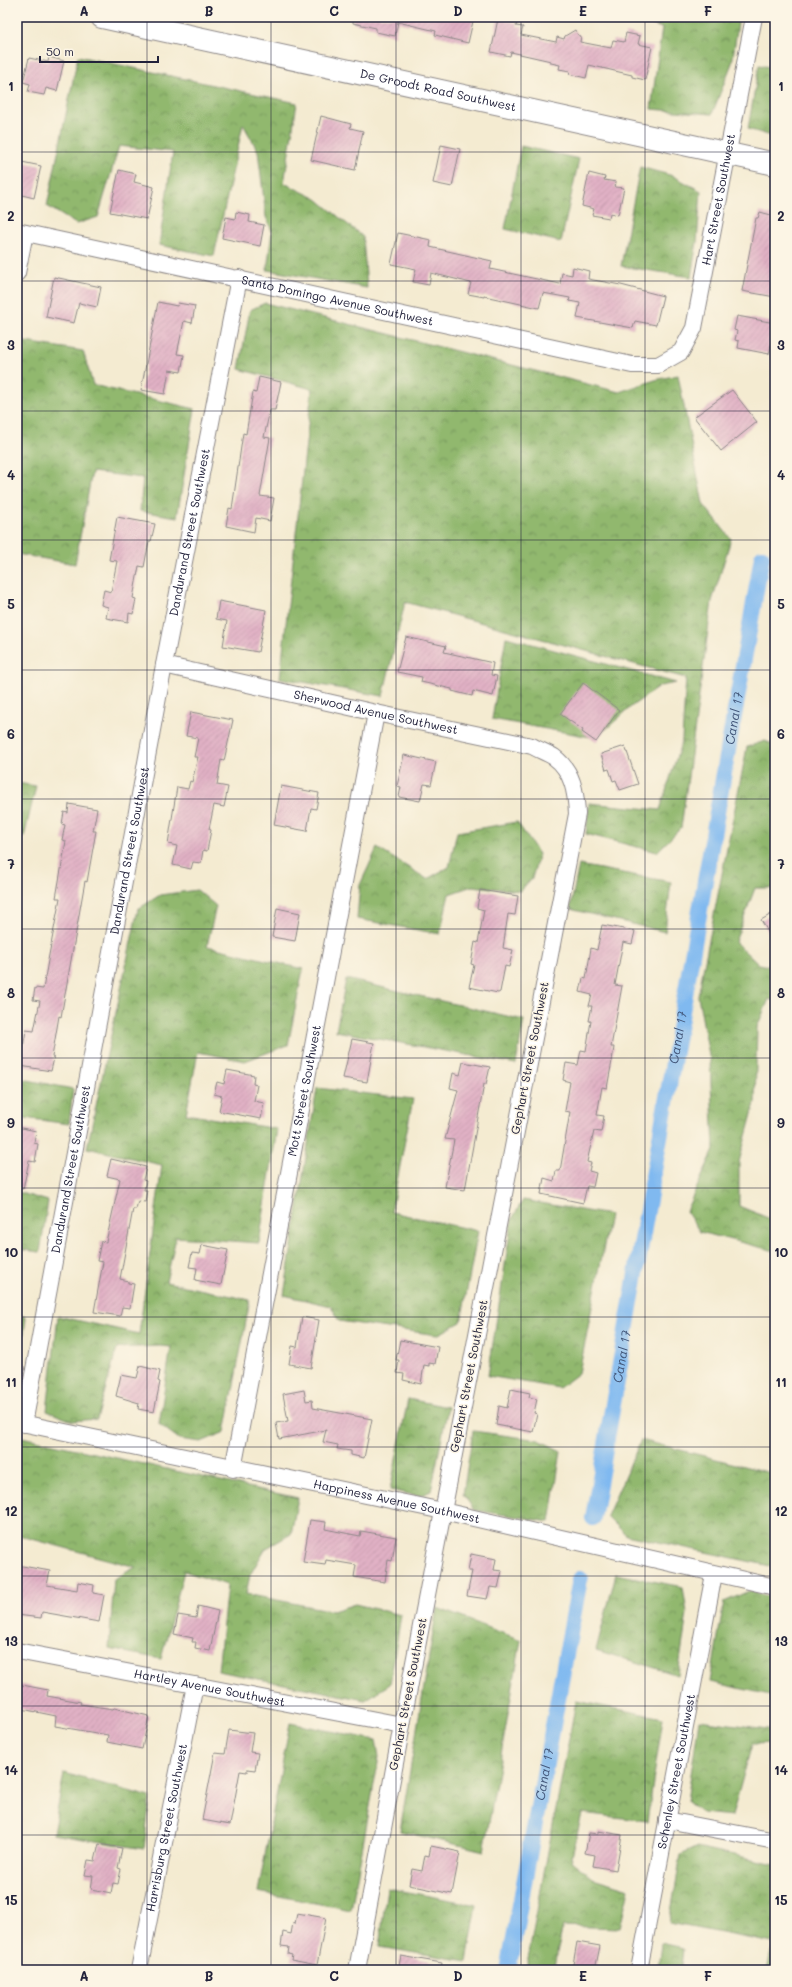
<svg xmlns="http://www.w3.org/2000/svg" width="792" height="1987" font-family="Mali,sans-serif">
<style>
.forest{fill:url(#forest-crowns);stroke:#5a6d54}
.lines{fill:none;stroke-linecap:round;stroke-linejoin:round}
.canal{stroke:#80b9f0;stroke-width:16}
.building{fill:url(#building-hatch)}
.street-casing{stroke:#8b8686;stroke-width:18}
.secondary-casing{stroke:#8b8686;stroke-width:24}
.street{stroke:#fff;stroke-width:16}
.secondary{stroke:#fff;stroke-width:22}
.grid{fill:none;stroke:#22223b;stroke-width:1;stroke-opacity:0.55}
.labels{text-anchor:middle;stroke-width:3;stroke-linejoin:round;paint-order:stroke}
.street-label{font-size:12px;fill:#22223b;stroke:#fcf5e5}
.water-label{font-size:13px;font-style:italic;fill:#43577a;stroke:#fcf5e5}
.neatline{fill:none;stroke:#22223b;stroke-width:1.5}
.grid-label{font-size:13px;text-anchor:middle;font-weight:bold;fill:#22223b}
</style>
<defs>
<pattern id="forest-crowns" width="20" height="18" patternUnits="userSpaceOnUse"><rect width="20" height="18" fill="#91b86e"/><path d="M2 6a3 3 0 1 1 6 0M12 15a3 3 0 1 1 6 0" fill="none" stroke="#76955c"/></pattern>
<pattern id="building-hatch" width="6" height="6" patternUnits="userSpaceOnUse"><rect width="6" height="6" fill="#e1b1c5"/><path d="M-1 1l2-2M0 6l6-6M5 7l2-2" fill="none" stroke="#c198aa"/></pattern>
</defs>
<rect width="100%" height="100%" fill="#fcf5e5"/>
<filter id="ink" filterUnits="userSpaceOnUse"><feTurbulence type="fractalNoise" baseFrequency=".025" numOctaves="2"/><feDisplacementMap in="SourceGraphic" scale="8" xChannelSelector="R" yChannelSelector="G"/><feConvolveMatrix kernelMatrix="1 2 1 2 8 2 1 2 1" color-interpolation-filters="sRGB"/></filter>
<filter id="wash" filterUnits="userSpaceOnUse"><feTurbulence type="fractalNoise" baseFrequency=".012" numOctaves="4" result="noise"/><feDisplacementMap in="SourceGraphic" scale="16" xChannelSelector="R" yChannelSelector="G"/><feGaussianBlur stdDeviation="0.9" result="paint"/><feColorMatrix in="noise" values="0 0 0 0 0 0 0 0 0 0 0 0 0 0 0 0 0 1.4 0 .05"/><feComposite in="paint" operator="in"/></filter>
<g filter="url(#wash)">
<rect width="100%" height="100%" fill="#f4ebd1"/>
<path class="forest" d="M630 17H739L732 63 712 114 651 109 662 28Z
M78 56 297 103 284 183 317 199 363 237 367 288 267 270 272 231 266 217 258 151 243 124 214 256 159 245 173 152 119 146 98 217 76 224 47 206Z
M759 65 775 68V137L748 129Z
M521 146 579 159 561 242 505 229Z
M640 167 673 176 701 191 697 242 691 277 621 266Z
M265 303 619 392 655 380 678 375 703 504 731 539 712 601 681 828 657 852 586 834 589 803 660 810 682 740 686 678 405 602 383 696 280 678 312 389 239 369 250 310Z
M19 341 83 351 93 385 195 409 177 517 140 511 143 478 92 472 75 564 17 554V356Z
M506 637 676 683 660 686 632 706 596 738 492 719Z
M765 741 775 745V888H755L735 942 758 964 775 967V1001L769 999 757 1027 755 1103 739 1162V1206L775 1221V1251L700 1232 686 1211 714 1150 710 1061 698 996 747 747Z
M17 783 36 786 24 837 17 836Z
M517 822 539 854 532 878 520 891 472 886 449 894 440 934 357 919 360 885 377 848 427 879 449 867 457 832Z
M579 865 671 882 665 932 570 909Z
M197 890 216 906 207 946 303 969 288 1045 245 1061 198 1052 186 1114 277 1129 259 1243 176 1237 166 1282 250 1300 225 1432 201 1442 179 1439 159 1424 171 1347 160 1346 117 1348 97 1419 72 1421 47 1411 58 1316 139 1334 162 1165 87 1148 138 909 160 895Z
M346 979 524 1020 516 1064 336 1031Z
M17 1078 73 1089 69 1124 17 1117Z
M317 1088 413 1099 391 1212 478 1231 461 1322 437 1335 339 1321 331 1306 284 1295Z
M17 1192 48 1201 40 1252 17 1249Z
M523 1200 610 1215 579 1373 559 1388 488 1376 512 1219Z
M17 1314 26 1317 17 1386Z
M408 1399 448 1407 431 1491 419 1496 390 1490Z
M473 1431 539 1440 561 1451 550 1522 474 1510 463 1494Z
M17 1436 298 1498 291 1534 265 1549 250 1575 246 1594 333 1611 355 1604 401 1615 390 1684 365 1700 218 1671 227 1585 184 1571 161 1659 109 1649 114 1579 136 1567 17 1535Z
M641 1440 775 1474V1567L626 1535 607 1516Z
M616 1574 683 1587 687 1613 678 1675 596 1650Z
M749 1591 775 1598V1696L710 1682 724 1602Z
M437 1608 521 1640 484 1851 400 1831Z
M576 1701 663 1718 647 1821 582 1813 571 1861 593 1878 629 1889 620 1928 563 1926 553 1970H526Z
M699 1720 775 1730V1743L752 1744 732 1816 702 1813 687 1801Z
M290 1723 376 1740 379 1757 351 1910 258 1892Z
M64 1773 150 1797 144 1849 53 1834Z
M697 1847 775 1864V1970H767L773 1943 669 1923 681 1855Z
M387 1888 477 1905 467 1961 379 1947Z
M661 1943 683 1948 681 1970H658Z"/>
<g class="lines">
<g class="canal">
<path id="s1" d="M593 1518 762 557"/>
<path id="s2" d="M508 1970 580 1579"/>
</g>
</g>
<g id="blocks">
<path class="building" d="M353 17H399L395 36 376 32V28L353 23Z
M399 17H474L468 43 435 35 436 31 398 22Z
M498 19 517 23 516 26 523 27 521 35 556 42 557 37 564 39 565 36 575 30 578 35 581 36 580 42 611 48 613 40 624 42 626 33 640 36 638 44 652 47 645 80 632 77V75L589 65 586 78 569 74 570 71 559 69 560 65 551 63V61L511 52 510 56 491 52Z
M49 57 64 61 57 91 46 88 44 95 28 92 30 84 23 82 29 58 48 62Z
M321 116 351 124 350 128 363 131 355 170 311 160Z
M441 145 460 149 452 187 433 183Z
M17 161 41 166 34 198 18 194 19 187 17 186Z
M119 170 136 174 134 182 154 187 147 219 110 212Z
M589 173 605 177 604 180 616 182 615 187 624 188 618 215 610 213 609 218 592 215 594 209 582 206Z
M236 212 250 215 249 222 264 225 260 246 222 238 226 217 235 219Z
M760 212 775 216V297L742 291 756 218H758Z
M398 233 431 240 430 247 492 261 490 269 560 284 562 273 572 275 573 267 589 271 588 279 621 285 663 296 656 325 635 321 633 328 577 318 580 303 569 301 570 298 543 293 539 308 484 296V297L468 294 471 283 431 273 429 285 413 282 416 269 391 264Z
M54 277 101 287 97 307 79 303 74 323 46 317Z
M158 302 177 306 178 303 195 306 192 323 184 321 177 354 184 355 181 372 169 370 165 394 141 390Z
M737 316 775 323V346L771 345 769 354 738 348 739 341 735 340 737 331 734 330Z
M259 377 281 382 275 410H270L264 437 270 438 260 496 274 498 270 521 256 518 254 532 226 526 229 508 232 509 243 433 246 434 253 392 256 393Z
M732 390 757 422 721 451 694 417Z
M117 517 155 524 151 541H149L144 567 139 566 133 598 136 599 133 614 129 613 128 622 106 618 108 607 101 605 104 590 111 592 117 561 109 560Z
M219 601 266 610 258 652 223 646 227 621 216 619Z
M406 637 446 646 444 652 493 663 491 675 497 676 493 696 473 691 472 696 452 691V689L421 682 422 677 397 672Z
M583 683 619 710 596 742 582 732 583 730 560 714Z
M191 712 233 720 224 761 221 760 217 785 228 787 224 807 214 805 209 829 211 830 207 851 203 850 201 863 193 862 191 869 173 865 177 846 168 844 177 787 188 789 190 781 192 782 198 757H194L198 738 186 736Z
M625 746 638 784 620 790 616 780 613 781 609 769 606 770 601 754Z
M404 755 436 762 431 785 424 784 420 801 399 797 401 787 397 786Z
M281 786 319 793 316 809 311 808 307 831 274 825Z
M69 804 97 809 93 831H96L87 882 85 881 61 1017 59 1016 52 1057 54 1058 51 1071 20 1066 26 1030 34 1031 40 1001 33 1000 35 988 43 989 49 955 60 898H56L66 841 62 840 65 825 62 824 64 812 68 813Z
M480 890 518 896 515 915 508 914 503 948 513 950 509 967 505 966 500 992 498 993 469 987 474 965 471 964 475 942 478 943 484 910 477 908Z
M277 908 300 913 295 941 272 937Z
M775 912V943L761 920Z
M602 925 635 931 632 944 623 942 615 985 622 986 611 1047H614L612 1061 607 1088 602 1087 597 1115 604 1116 601 1132 594 1131 587 1162 591 1163 589 1171 596 1173 593 1187 587 1186 583 1203 541 1194 544 1178 554 1181 556 1171H560L570 1112 565 1111 570 1082 563 1080 566 1063 578 1065 581 1050 586 1051 591 1021H589L592 1006H589L592 995 580 992 583 978 586 979 591 948 597 950Z
M352 1039 374 1043 367 1082 343 1078Z
M463 1062 490 1067 486 1084H484L465 1190 445 1187 454 1140 445 1139 458 1090 450 1088 453 1073 460 1075Z
M227 1070 254 1075 253 1084 257 1085 254 1101 264 1103 261 1119 219 1111 222 1096 214 1094 217 1082 224 1084Z
M17 1127 36 1131 34 1143 38 1144 35 1162 29 1161 23 1189 17 1188Z
M111 1159 146 1167 143 1180 146 1181 144 1190H147L145 1202 138 1201 136 1209H133L120 1279 128 1281V1283L134 1284 130 1308 122 1307 120 1316 94 1312 103 1262 97 1261 101 1241 106 1242 120 1179 107 1176Z
M202 1245 228 1250 221 1285 195 1280 197 1268 189 1267 192 1253 200 1254Z
M302 1317 319 1320 311 1368 289 1364 292 1346 297 1347Z
M400 1340 438 1347 435 1364 429 1363V1366L424 1365 421 1384 403 1380 404 1374 397 1373 399 1360H396Z
M140 1366 160 1371 158 1381 160 1382 154 1412 138 1409 139 1403 116 1396 121 1375 137 1378Z
M511 1389 530 1393 529 1397 537 1399 534 1413 537 1414 533 1432 496 1425 499 1406 507 1408Z
M304 1390 306 1401 312 1400 313 1408 372 1419 364 1458 351 1455V1451L337 1449 338 1445 323 1442 326 1430 279 1439 276 1423 288 1421 283 1394Z
M310 1520 326 1522 325 1529 360 1536 361 1531 396 1537 392 1561 388 1560 385 1582 354 1577 356 1565 326 1560 325 1565 303 1562Z
M471 1554 496 1559 494 1570 502 1571 498 1588 490 1587 487 1599 467 1596 472 1571H468Z
M17 1565 50 1571 47 1585 77 1590 78 1582 94 1585 93 1593 104 1595 99 1622 42 1612 41 1618 17 1615Z
M198 1606 218 1611 210 1651 195 1648 196 1642H192L193 1638 174 1634 178 1615 196 1618Z
M17 1684 48 1690 47 1696 81 1702 80 1704 113 1709 114 1708 149 1716 142 1749 107 1742 108 1735 55 1726 56 1716 17 1708Z
M229 1730 253 1733 250 1752 258 1753 255 1770 247 1769V1772L240 1771 230 1825 202 1820 215 1753 225 1754Z
M598 1831 622 1835 616 1870 593 1866 595 1855 585 1853 589 1833 598 1834Z
M99 1844 122 1848 118 1868 121 1869 118 1884 113 1883 111 1893 91 1889 93 1876 85 1875 88 1860 95 1861Z
M431 1846 460 1852 452 1894 409 1885 412 1869 422 1871 425 1855 429 1856Z
M297 1913 326 1918 317 1965 291 1960 292 1955 288 1954 289 1947 281 1946 283 1932 291 1934 293 1923 295 1924Z
M577 1942 600 1946 595 1970H572Z
M401 1956 442 1963 441 1970H398Z"/>
</g>
</g>
<g filter="url(#ink)">
<use href="#blocks" fill-opacity="0" stroke="#8b8686" stroke-width="1"/>
<g class="lines">
<g class="street-casing">
<g id="street">
<path id="s3" d="M17 231 632 365H658L681 352 694 328 754 17"/>
<path d="M17 273 25 233"/>
<path id="s4" d="M164 665 376 713 532 746C539 750 548 753 554 757 573 771 576 793 577 814L402 1725 357 1970"/>
<path id="s5" d="M17 1422 443 1511 775 1587"/>
<path id="s6" d="M24 1424 164 665 239 278"/>
<path id="s7" d="M233 1469 376 713"/>
<path id="s8" d="M17 1651 402 1725"/>
<path d="M667 1820 775 1841"/>
<path id="s9" d="M139 1970 195 1685"/>
<path id="s10" d="M639 1970 714 1574"/>
</g>
</g>
<g class="secondary-casing">
<g id="secondary">
<path id="s11" d="M102 17 775 164"/>
</g>
</g>
<use href="#street" class="street"/>
<use href="#secondary" class="secondary"/>
</g>
</g>
<path class="grid" d="M147 17V1970M271 17V1970M396 17V1970M521 17V1970M645 17V1970M17 152H775M17 281H775M17 411H775M17 540H775M17 670H775M17 799H775M17 929H775M17 1058H775M17 1188H775M17 1317H775M17 1447H775M17 1576H775M17 1706H775M17 1835H775"/>
<g class="labels">
<g class="street-label">
<text dy="4" stroke="none"><textPath href="#s11" startOffset="344">De Groodt Road Southwest</textPath></text>
<text dy="4" stroke="none"><textPath href="#s3" startOffset="840">Hart Street Southwest</textPath></text>
<text dy="4" stroke="none"><textPath href="#s3" startOffset="328">Santo Domingo Avenue Southwest</textPath></text>
<text dy="4" stroke="none"><textPath href="#s6" startOffset="907">Dandurand Street Southwest</textPath></text>
<text dy="4" stroke="none"><textPath href="#s4" startOffset="217">Sherwood Avenue Southwest</textPath></text>
<text dy="4" stroke="none"><textPath href="#s6" startOffset="583">Dandurand Street Southwest</textPath></text>
<text transform="translate(530 1058) rotate(-79)" y="4">Gephart Street Southwest</text>
<text dy="4" stroke="none"><textPath href="#s7" startOffset="385">Mott Street Southwest</textPath></text>
<text dy="4" stroke="none"><textPath href="#s6" startOffset="259">Dandurand Street Southwest</textPath></text>
<text transform="translate(469 1376) rotate(-79)" y="4">Gephart Street Southwest</text>
<text dy="4" stroke="none"><textPath href="#s5" startOffset="388">Happiness Avenue Southwest</textPath></text>
<text dy="4" stroke="none"><textPath href="#s8" startOffset="196">Hartley Avenue Southwest</textPath></text>
<text transform="translate(408 1694) rotate(-79)" y="4">Gephart Street Southwest</text>
<text dy="4" stroke="none"><textPath href="#s10" startOffset="202">Schenley Street Southwest</textPath></text>
<text dy="4" stroke="none"><textPath href="#s9" startOffset="145">Harrisburg Street Southwest</textPath></text>
</g>
<g class="water-label">
<text dy="5" stroke="none"><textPath href="#s1" startOffset="812">Canal 17</textPath></text>
<text dy="5" stroke="none"><textPath href="#s1" startOffset="488">Canal 17</textPath></text>
<text dy="5" stroke="none"><textPath href="#s1" startOffset="164">Canal 17</textPath></text>
<text dy="5" stroke="none"><textPath href="#s2" startOffset="199">Canal 17</textPath></text>
</g>
</g>
<rect width="792" height="1987" fill="none" stroke="#fcf5e5" stroke-width="44"/>
<path d="M40 56v6h118v-6" fill="none" stroke="#22223b" stroke-width="2"/>
<text x="46" y="56" font-size="12" fill="#22223b" stroke="#fcf5e5" stroke-width="3" paint-order="stroke">50 m</text>
<rect x="22" y="22" width="748" height="1943" class="neatline"/>
<g class="grid-label">
<text x="84" y="16">A</text>
<text x="209" y="16">B</text>
<text x="334" y="16">C</text>
<text x="458" y="16">D</text>
<text x="583" y="16">E</text>
<text x="708" y="16">F</text>
<text x="11" y="91">1</text>
<text x="781" y="91">1</text>
<text x="11" y="221">2</text>
<text x="781" y="221">2</text>
<text x="11" y="350">3</text>
<text x="781" y="350">3</text>
<text x="11" y="480">4</text>
<text x="781" y="480">4</text>
<text x="11" y="609">5</text>
<text x="781" y="609">5</text>
<text x="11" y="739">6</text>
<text x="781" y="739">6</text>
<text x="11" y="869">7</text>
<text x="781" y="869">7</text>
<text x="11" y="998">8</text>
<text x="781" y="998">8</text>
<text x="11" y="1128">9</text>
<text x="781" y="1128">9</text>
<text x="11" y="1257">10</text>
<text x="781" y="1257">10</text>
<text x="11" y="1387">11</text>
<text x="781" y="1387">11</text>
<text x="11" y="1516">12</text>
<text x="781" y="1516">12</text>
<text x="11" y="1646">13</text>
<text x="781" y="1646">13</text>
<text x="11" y="1775">14</text>
<text x="781" y="1775">14</text>
<text x="11" y="1905">15</text>
<text x="781" y="1905">15</text>
<text x="84" y="1981">A</text>
<text x="209" y="1981">B</text>
<text x="334" y="1981">C</text>
<text x="458" y="1981">D</text>
<text x="583" y="1981">E</text>
<text x="708" y="1981">F</text>
</g>
</svg>
